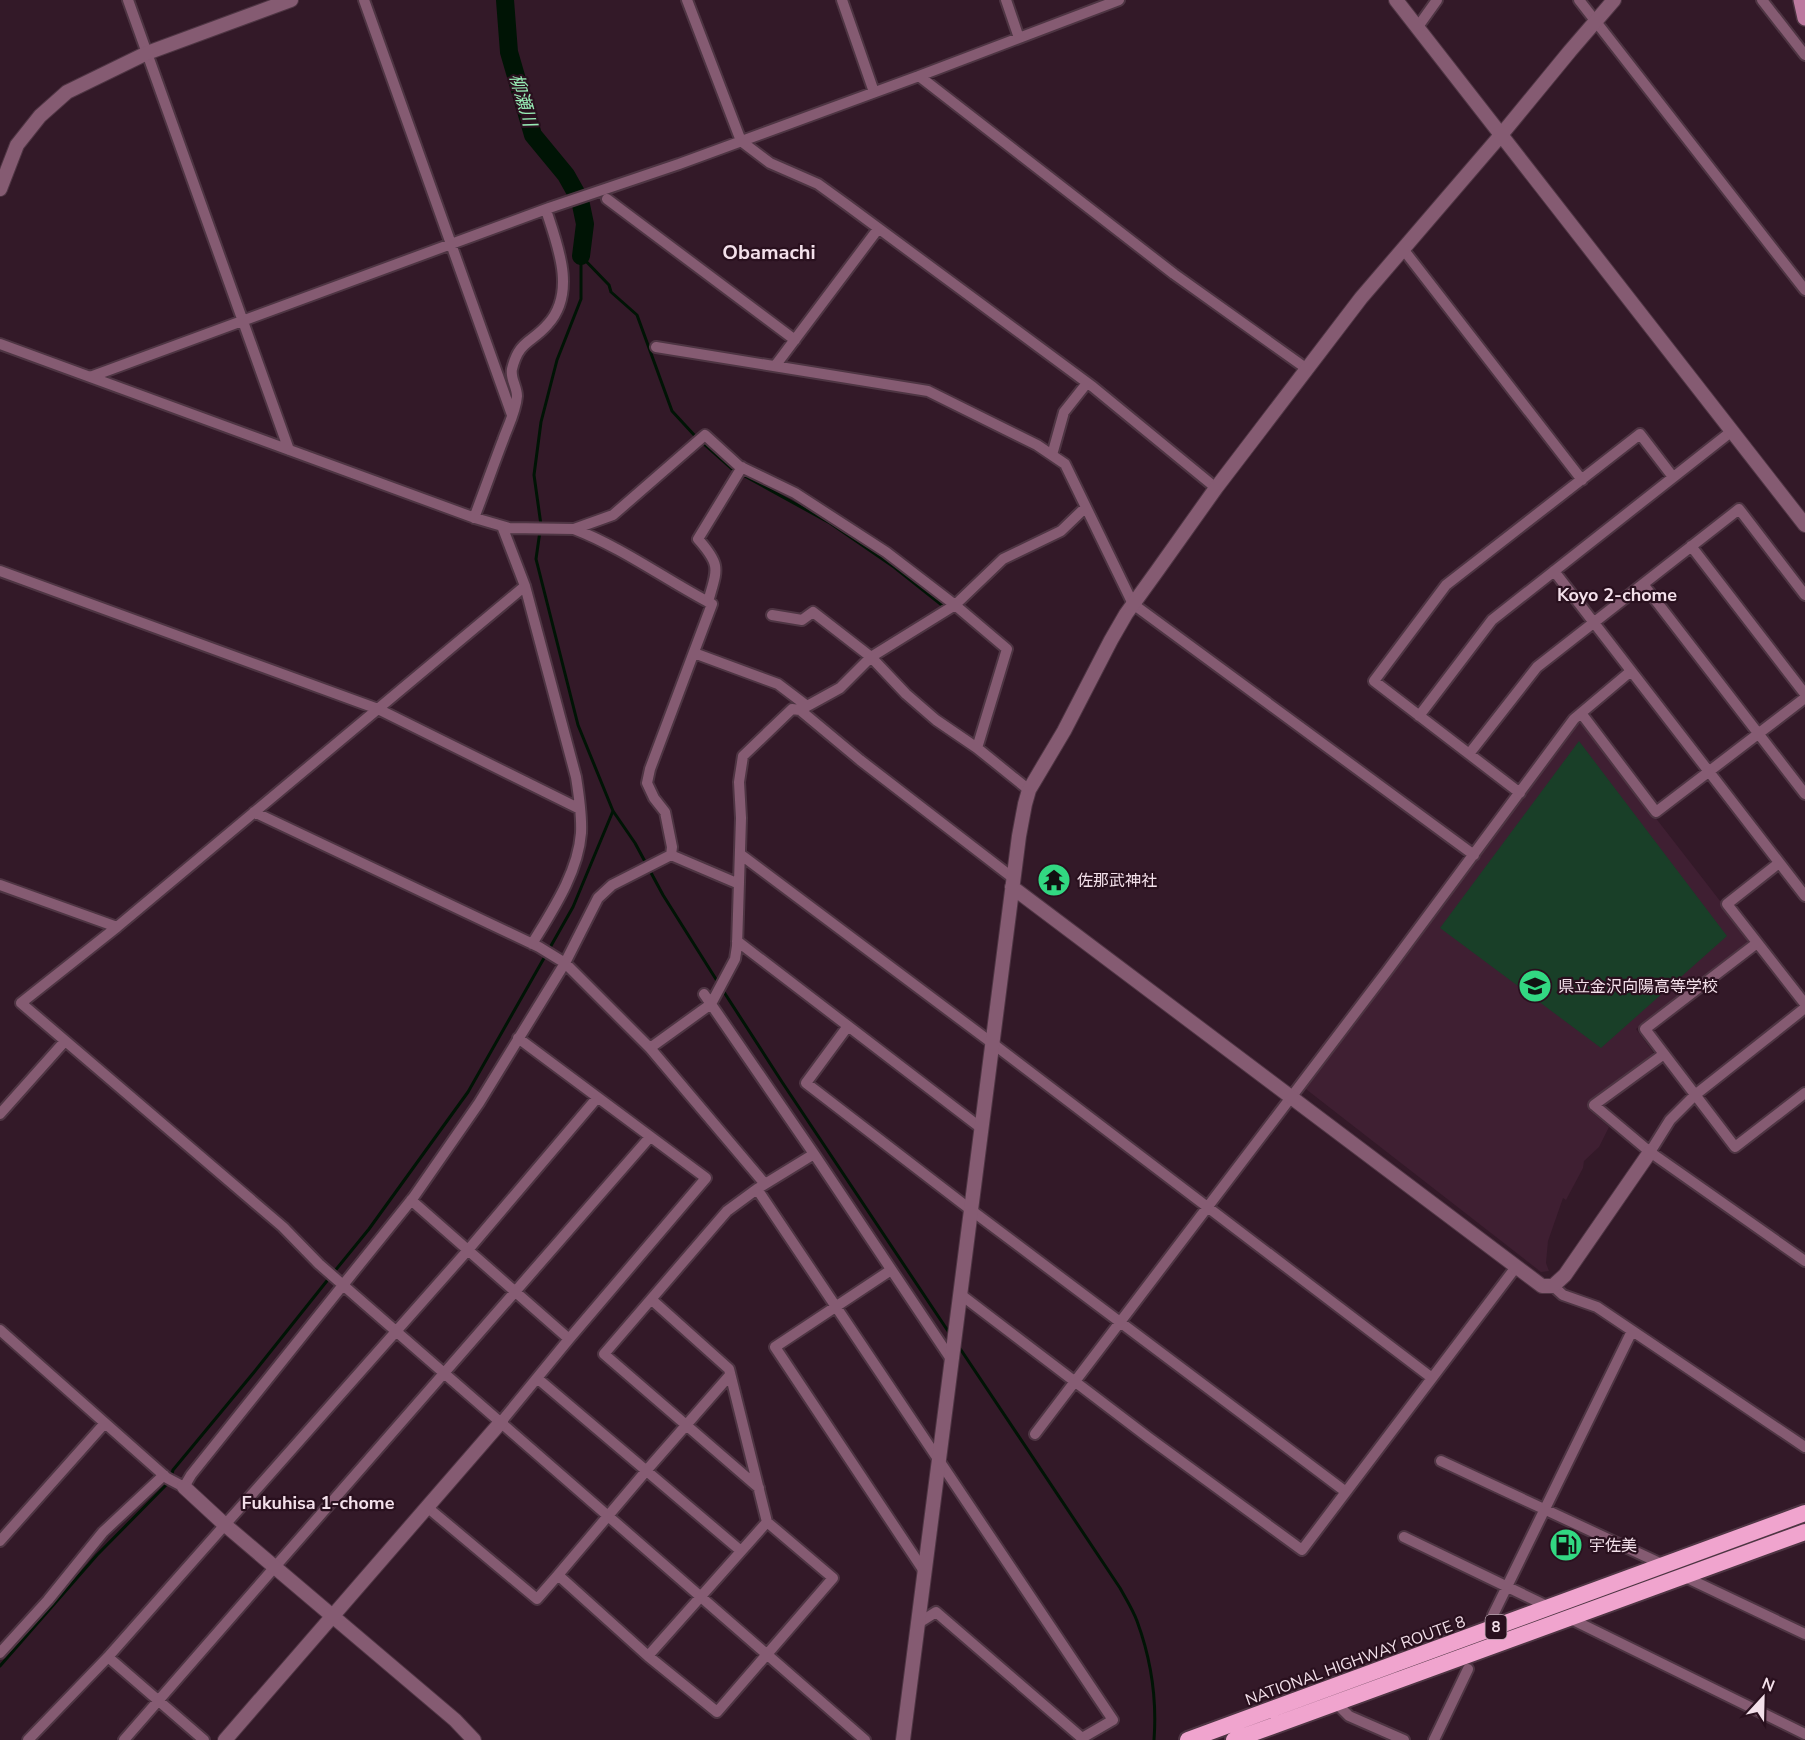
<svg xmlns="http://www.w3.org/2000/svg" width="1805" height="1740" font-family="'Nunito Sans','Noto Sans JP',sans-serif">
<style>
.built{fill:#3f1f32}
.green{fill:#193f28}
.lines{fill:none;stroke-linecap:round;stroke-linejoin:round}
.stream{stroke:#001405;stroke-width:3}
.river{stroke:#001405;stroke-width:18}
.minor-casing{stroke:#4e3543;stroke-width:14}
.tertiary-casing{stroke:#4e3543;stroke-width:16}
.secondary-casing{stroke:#4e3543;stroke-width:18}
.trunk-casing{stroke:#4e3543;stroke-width:20}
.minor{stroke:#855b72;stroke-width:10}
.tertiary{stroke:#855b72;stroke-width:14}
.secondary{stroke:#bc799f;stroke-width:15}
.trunk{stroke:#f0a4ce;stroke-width:16}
.labels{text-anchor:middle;stroke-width:4.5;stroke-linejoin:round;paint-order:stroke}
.shield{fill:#29101e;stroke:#b6a2ad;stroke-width:1.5}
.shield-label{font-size:15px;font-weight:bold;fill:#f3e0ea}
.poi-label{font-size:16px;fill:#f3e0ea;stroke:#29101e;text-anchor:start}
.street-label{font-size:16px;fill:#f3e0ea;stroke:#29101e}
.water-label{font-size:18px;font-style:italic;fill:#97ecb5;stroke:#29101e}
.neighbourhood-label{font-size:18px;font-weight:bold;fill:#f3e0ea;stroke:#29101e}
.quarter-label{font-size:20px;font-weight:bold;fill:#f3e0ea;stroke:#29101e}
</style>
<rect width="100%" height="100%" fill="#331928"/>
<path class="built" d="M1582 723 1748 937 1749 943 1636 1029 1653 1052 1651 1059 1590 1104 1589 1110 1609 1127 1599 1147 1584 1161 1583 1168 1566 1200 1563 1198 1548 1241 1546 1263 1549 1271 1541 1272 1302 1086 1576 724Z"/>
<path class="green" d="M1579 741 1727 936 1601 1048 1440 928Z"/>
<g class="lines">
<path class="stream" d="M581 256 609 285 611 292 637 315 672 411 696 437 732 469 830 523 894 567 943 606
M541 525 534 475 541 422 557 360 581 299V256
M540 531 536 559 578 725 613 811 635 843 663 895 719 984
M722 989 782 1082 950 1334
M334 1272 369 1229 468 1092 573 907 613 811
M959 1347 1120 1588C1126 1599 1133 1610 1137 1621 1151 1659 1157 1700 1154 1740
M0 1666 97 1555 170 1481 173 1470 255 1371 330 1277"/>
<path class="river" d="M505 0 509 52 533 135 566 175 580 200 585 224 581 256"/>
<g class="minor-casing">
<path id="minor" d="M128 0 289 450
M364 0 512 415
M687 0 741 141 770 163 818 184 847 205 1093 387 1216 488
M842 0 874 92
M1006 0 1019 38
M1579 0 1805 290
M1762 0 1805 55
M1417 28 1437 0
M919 76 1174 274 1307 369
M607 199 795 340
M1403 249 1582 480
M0 344 475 518 509 528 574 529 613 515 705 435 739 466 795 493 886 552 955 605 1007 649 977 748 1029 790
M656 347 928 391 1037 445 1065 464 1133 604 1474 855
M775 366 878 229
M90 377 549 208 679 164 919 76 1119 0
M1052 455 1064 412 1087 383
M474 518C484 492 493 466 503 440 508 426 516 411 517 396 517 387 510 378 512 369 519 340 532 343 548 324 577 292 557 244 546 210
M502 526 525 586 576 777C579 796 582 815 581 833 578 873 552 911 532 944
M574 529C623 548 666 580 712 604L650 769 647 783 654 798 665 812 672 847 671 855 612 885 598 898 565 963 479 1103 413 1198 343 1285 865 1740
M1691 546 1805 694
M0 571 378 709 580 809
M1554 571 1805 896
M1643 584 1805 794
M708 602C717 569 722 566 698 539L742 467
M772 615 802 620 813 612 871 657 906 694 936 720 977 748
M694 653 778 684 807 706
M800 710 860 760 1013 878
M1581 713 1656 812 1805 698
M1419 716 1492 620 1732 431
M1469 754 1537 667 1739 509 1805 595
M1520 793 1374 681 1446 585 1640 434 1673 477
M254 812 539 947 565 963 650 1048 765 1184
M740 854 992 1043 1432 1378
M671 855 739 884
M1779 863 1727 904 1805 1004
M0 885 117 927
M737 941 848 1026
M1757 943 1645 1029 1735 1147 1805 1093
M704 994 814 1154 951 1359
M650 1048 711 1004 735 959 737 946 741 818 739 782 743 756 792 709 800 710 840 688 871 657 955 605 1003 559 1061 531 1086 507
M1664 1054 1594 1105 1650 1152 1805 1261
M0 1114 65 1041
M981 1128 848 1026 806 1083 971 1210 1346 1492
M1650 1152 1670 1120 1695 1095 1805 1008
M757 1189 1113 1720 1082 1738 936 1612 917 1624
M411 1200 569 1339
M891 1270 775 1347 924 1571
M1553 1286 1563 1295 1597 1307 1805 1447
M960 1294 1149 1438 1302 1550 1516 1267
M0 1330 167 1478 184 1487 191 1475 343 1285 319 1264 283 1227 21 1003 117 927 525 586
M537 1378 741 1551
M501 1422 569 1339 706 1178 518 1038
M1035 1434 1387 971 1574 719 1631 671
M1441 1461 1664 1565
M759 1488 604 1354 727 1211 757 1189 814 1154
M427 1507 537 1599 558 1575 648 1656 767 1522 729 1369 652 1300
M1404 1537 1549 1607
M0 1541 105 1423
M558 1575 646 1471 730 1375
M1683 1576 1805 1634
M1493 1615 1632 1331
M1569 1618 1805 1734
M0 1653 48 1600 103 1532 164 1475
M648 1656 717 1712 833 1578 767 1522
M108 1657 204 1740
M1336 1703 1349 1716 1404 1740
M28 1740 108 1657 468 1250 597 1098
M124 1740 650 1137
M1434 1740 1468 1669"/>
</g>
<g class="tertiary-casing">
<path id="tertiary" d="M1396 0 1805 525
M0 189 17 145 40 116 67 92 147 53 291 0
M1012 887 1542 1286H1553L1565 1275 1650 1152
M184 1487 224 1524 455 1720 474 1740
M225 1740 501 1422
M903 1740 1019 836 1025 804 1029 790 1064 731 1111 640 1126 614 1157 571 1216 488 1361 298 1501 135 1570 51 1614 0"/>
</g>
<g class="secondary-casing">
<path id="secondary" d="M1801 0 1805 18"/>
</g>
<g class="trunk-casing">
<path id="trunk" d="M1188 1740 1805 1513
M1234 1740 1805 1532"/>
</g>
<use href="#minor" class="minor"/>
<use href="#tertiary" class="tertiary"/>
<use href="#secondary" class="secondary"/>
<use href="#trunk" class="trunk"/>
</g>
<defs>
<g id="temple-disc" transform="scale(1.725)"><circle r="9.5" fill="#32d882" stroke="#29101e"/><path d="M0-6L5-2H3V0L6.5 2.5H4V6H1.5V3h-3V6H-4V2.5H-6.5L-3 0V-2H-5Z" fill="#111"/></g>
<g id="school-disc" transform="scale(1.725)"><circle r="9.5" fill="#32d882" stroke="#29101e"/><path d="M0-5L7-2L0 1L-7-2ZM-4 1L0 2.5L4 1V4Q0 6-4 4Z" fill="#111"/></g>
<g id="fuel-disc" transform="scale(1.725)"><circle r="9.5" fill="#32d882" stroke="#29101e"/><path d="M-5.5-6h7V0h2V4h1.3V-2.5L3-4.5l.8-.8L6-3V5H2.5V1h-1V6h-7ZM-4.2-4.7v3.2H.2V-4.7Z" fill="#111"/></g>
</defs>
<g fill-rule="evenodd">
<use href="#temple-disc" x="1054" y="880"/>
<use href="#school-disc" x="1535" y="986"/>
<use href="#fuel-disc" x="1566" y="1545"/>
</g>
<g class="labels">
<rect class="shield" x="1485.5" y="1615" width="21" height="24" rx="4.5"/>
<g class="shield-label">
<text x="1496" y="1632">8</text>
</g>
<g class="poi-label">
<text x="1077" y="886">佐那武神社</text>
<text x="1558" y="992">県立金沢向陽高等学校</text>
<text x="1589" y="1551">宇佐美</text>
</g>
<g class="street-label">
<text transform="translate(1355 1660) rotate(-20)" y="6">NATIONAL HIGHWAY ROUTE 8</text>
</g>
<g class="water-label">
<text transform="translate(523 100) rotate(74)" y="6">柳瀬川</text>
</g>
<g class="neighbourhood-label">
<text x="1617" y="601">Koyo 2-chome</text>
<text x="318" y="1509">Fukuhisa 1-chome</text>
</g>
<g class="quarter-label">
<text x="769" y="259">Obamachi</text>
</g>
</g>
<g transform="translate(1763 1698) rotate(22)" stroke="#29101e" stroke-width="4.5" paint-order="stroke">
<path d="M0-4.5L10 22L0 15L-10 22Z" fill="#f3e0ea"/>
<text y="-9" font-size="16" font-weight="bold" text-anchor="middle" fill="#f3e0ea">N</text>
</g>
</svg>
